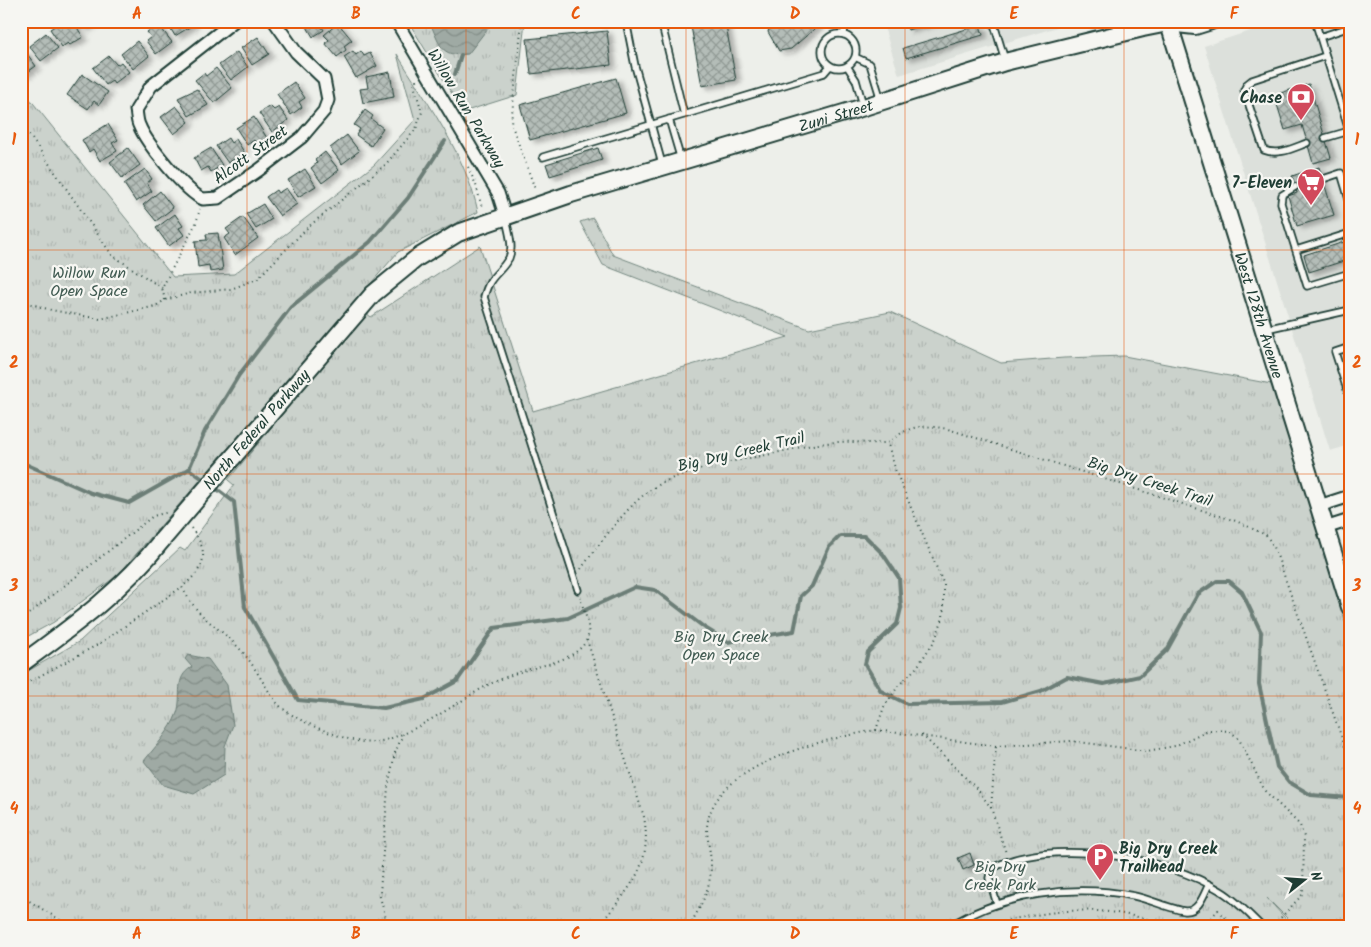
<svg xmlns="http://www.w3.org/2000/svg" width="1371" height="947" font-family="Kalam,sans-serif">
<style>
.built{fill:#dce0db}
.park{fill:url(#park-tufts);stroke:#758880}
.water{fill:url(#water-waves);stroke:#6c7e77}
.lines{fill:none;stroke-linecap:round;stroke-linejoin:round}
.stream{stroke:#6c7e77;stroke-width:4}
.building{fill:url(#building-cross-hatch);stroke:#1f3d34;filter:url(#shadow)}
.lane-casing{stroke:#1f3d34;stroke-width:9}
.street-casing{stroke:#1f3d34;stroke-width:15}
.secondary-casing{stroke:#1f3d34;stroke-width:20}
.path{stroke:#1f3d34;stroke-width:2;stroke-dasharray:1 4;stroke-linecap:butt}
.lane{stroke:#f6f6f2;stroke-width:5.5}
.street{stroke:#f6f6f2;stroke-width:11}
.secondary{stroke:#f6f6f2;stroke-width:16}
.secondary-bridge-casing{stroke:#1f3d34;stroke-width:20;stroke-linecap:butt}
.secondary-bridge{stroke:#f6f6f2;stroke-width:16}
.grid{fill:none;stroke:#e8590c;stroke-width:1;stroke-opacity:0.55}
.labels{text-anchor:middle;stroke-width:4.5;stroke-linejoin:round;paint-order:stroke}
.poi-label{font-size:16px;font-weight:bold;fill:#1f3d34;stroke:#f6f6f2;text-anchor:end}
.street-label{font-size:16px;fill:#1f3d34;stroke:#f6f6f2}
.park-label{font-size:16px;fill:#415b52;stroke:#f6f6f2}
.neatline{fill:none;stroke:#e8590c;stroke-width:2}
.grid-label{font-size:16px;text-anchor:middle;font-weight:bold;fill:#e8590c}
</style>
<defs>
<pattern id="park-tufts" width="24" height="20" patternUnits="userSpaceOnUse" patternTransform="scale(1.25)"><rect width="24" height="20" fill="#cbd2cc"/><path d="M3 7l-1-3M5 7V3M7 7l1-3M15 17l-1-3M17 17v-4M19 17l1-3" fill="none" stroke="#aeb5b0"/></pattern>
<pattern id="water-waves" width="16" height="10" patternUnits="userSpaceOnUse" patternTransform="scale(1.25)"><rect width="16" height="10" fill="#9faaa4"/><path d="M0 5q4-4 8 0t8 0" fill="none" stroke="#818c86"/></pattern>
<pattern id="building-cross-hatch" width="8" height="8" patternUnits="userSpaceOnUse" patternTransform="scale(1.25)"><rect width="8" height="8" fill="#b4bdb8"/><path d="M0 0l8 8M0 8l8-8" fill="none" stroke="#929b96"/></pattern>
<filter id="shadow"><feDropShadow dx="5" dy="3" stdDeviation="2.5" flood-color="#0004"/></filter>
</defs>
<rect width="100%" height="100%" fill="#edefea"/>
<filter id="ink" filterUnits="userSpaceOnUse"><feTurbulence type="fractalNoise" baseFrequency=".02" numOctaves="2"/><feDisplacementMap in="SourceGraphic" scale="10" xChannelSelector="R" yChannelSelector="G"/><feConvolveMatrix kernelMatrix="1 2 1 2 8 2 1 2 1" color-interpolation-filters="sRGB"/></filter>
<g filter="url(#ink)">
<path class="built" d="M882 21H1077L899 75Z
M1281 21H1350V445L1330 451 1204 46Z"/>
<path class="park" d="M408 21H525L517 95 463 112Z
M397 54C427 103 466 155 478 212L398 252 118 575 54 622 21 640V88L173 277 234 274 374 165 415 120Z
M593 218 613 255 809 329 890 312 1001 363 1064 358 1124 356 1282 386 1350 640V926H1295L1267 898 1292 926H21V675L80 641 180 548 185 551 234 485 228 480 366 313 371 317 480 246 533 411 788 337 603 265 580 222Z"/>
<path class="water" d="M429 21H490L491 24 468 54C439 58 440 43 429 21Z
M188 655 208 659 227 685 233 725 225 746 224 775 194 794 163 785 144 761C155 747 171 730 177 713 183 695 173 678 192 667L185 659Z"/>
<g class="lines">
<path class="stream" d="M455 74 461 55
M21 462 91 493 129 503 189 469 207 482
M189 469 205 431 239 375 291 307 370 242 408 198 445 141
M213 486 234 502 245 607 298 700 384 708 424 699 457 681 494 628 568 618 635 587 655 590 705 628 728 642 794 631 801 596 812 586 829 547 840 536H865L883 554 899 578 901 608 897 624 868 652 865 664 881 691 907 704 1002 702 1041 691 1067 677 1104 684 1140 676 1167 650 1198 594 1217 581H1229L1242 592 1261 632 1259 684 1277 767 1289 782 1311 795 1350 798"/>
</g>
<path class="building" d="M62 21H73L83 37 70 45 68 43 62 47 50 29Z
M78 21H94L84 29Z
M166 21H191L193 25 175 36Z
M332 21 322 27 324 30 313 37 304 22Z
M690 21H725L736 80 702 86Z
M771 21H819L820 24 791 49 779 51 768 32Z
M905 21H936L908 30Z
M338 23 352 40 344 46 346 50 337 57 325 43 329 40 324 35Z
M158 24 172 42 156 54 146 41 151 37 147 32Z
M980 25 983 35 906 58 903 48Z
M607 31 611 65 531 74 527 39Z
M46 33 58 48 41 61 29 46Z
M258 37 269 54 252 65 241 48Z
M137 41 149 56 133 69 121 54Z
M25 51 36 66 21 77V53Z
M353 51 356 55 361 51 364 56 370 53 377 66 356 78 344 57Z
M237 52 248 67 231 80 219 65Z
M109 56 117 65 121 62 129 72 114 84 112 81 106 85 93 68Z
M216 68 232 88 214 103 195 80 204 73 206 76Z
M390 72 394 97 363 103 360 89 368 88 366 77Z
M82 74 108 92 99 105 94 101 88 109 67 95Z
M616 78 626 113 530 140 520 105Z
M294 82 305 98 299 102 302 107 291 115 277 94Z
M1309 84 1331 158 1313 163 1302 125 1285 130 1274 95Z
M197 89 208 105 189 116 178 98Z
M176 106 189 122 174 134 161 117Z
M270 106 274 110 279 107 288 120 272 132 259 113Z
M365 110 373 116 371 119 383 128 371 146 356 135 360 129 354 125Z
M254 117 267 138 257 144 254 140 247 145 236 128Z
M108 124 118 140 112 143 117 151 100 161 93 149 89 152 82 140Z
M347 135 359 151 342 164 330 148Z
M228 138 231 143 236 139 244 152 228 163 216 146Z
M128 148 140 165 122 178 110 162Z
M211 148 222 165 211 172 208 167 201 171 194 158Z
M598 148 602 160 550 176 546 164Z
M325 152 339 170 322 183 311 168 317 163 315 160Z
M1319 167 1334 215 1297 226 1288 196 1297 193 1292 176Z
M145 169 152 179 147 183 152 191 136 202 124 184Z
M305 169 316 186 298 197 288 180Z
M286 188 297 204 280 216 266 197 276 190 278 193Z
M160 191 173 208 156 221 143 205Z
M263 204 272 219 256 229 246 214Z
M175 214 183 226 179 228 184 235 169 246 156 228Z
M243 217 258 238 235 255 224 238 230 234 226 229Z
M218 233 223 270 210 272 209 265 198 267 195 241 207 240 206 234Z
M1350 240V259L1309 272 1304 255Z
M970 853 974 865 963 870 958 858Z"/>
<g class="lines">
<g class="lane-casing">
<path id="lane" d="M626 21 635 66 662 164
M661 21 684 115
M993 21 1005 60
M1315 21 1350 134
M822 51a17 17 0 1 1 34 0a17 17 0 1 1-34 0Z
M844 35 845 21
M1320 37 1350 27
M855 57 870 64 881 100
M847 66 856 80 863 105
M669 119 681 160
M1325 138 1349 131
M1307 143C1293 148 1278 156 1264 150L1244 90 1247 84 1252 80 1325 56
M543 157 824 73 830 66
M1323 179 1341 173 1350 203
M1295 187 1282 195 1281 203 1307 286 1350 273
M506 219C508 230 514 247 509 258 499 275 490 274 484 297L578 590
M1296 250 1350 233
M1266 329 1350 310
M1350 347 1335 352 1350 399
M997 904 989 878 991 869C1049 836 1167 857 1221 891 1236 900 1249 914 1261 926
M950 926C1004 893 1073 884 1134 896 1149 899 1173 910 1185 911 1199 912 1204 894 1209 884"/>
</g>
<g class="street-casing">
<path id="street" d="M234 21 151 86 136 110C137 115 137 121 139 125 146 143 186 192 203 199L218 198 259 170 302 137 324 111 328 100 324 79 296 52 274 21
M396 21 498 193 505 215
M1319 506 1350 496
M1325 528 1350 520"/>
</g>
<g class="secondary-casing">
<g id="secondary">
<path id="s1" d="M1168 21 1350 607"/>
<path id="s2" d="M234 456 373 294 417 258 458 233 571 194 864 107 1005 62 1143 28 1168 23 1195 26 1211 21"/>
<path d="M21 664C73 626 122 591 162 540"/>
</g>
</g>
<path class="path" d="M522 21 511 123 535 189
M21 129 30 136 112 255 162 288
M468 167 476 185 482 208
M165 300 162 288 196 223 200 209
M21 301 51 310 100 319 156 306 165 300 191 293 231 289 257 279 308 227 385 165 416 129 422 112 414 85 416 80 417 82
M191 528C211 554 205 568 182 587 199 620 215 623 238 647 254 663 263 685 277 703 290 719 341 739 362 742 397 748 458 701 488 685 500 679 513 674 526 670 546 664 575 660 586 641 593 629 583 610 580 597
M581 569C596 548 624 510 645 494 676 469 732 462 771 454 793 449 816 443 838 442 854 441 869 444 884 443 890 443 895 437 900 434 916 424 931 426 948 429L1236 521 1266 535 1274 547 1350 761
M21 620 153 516 169 512
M587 640 644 817C653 869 628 888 599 926
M21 686 99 644 182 587
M876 730 996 746 1071 741 1147 751 1175 746 1208 730 1230 731 1239 739 1265 791 1300 825 1304 837 1303 894 1273 926
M922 735 978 790 991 808 1006 853
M991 808 996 746
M21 896 70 926
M388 926 380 897 381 878 388 787 395 753 403 734
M689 926C701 907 711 888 711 865 711 853 707 840 707 827 712 764 825 739 876 730L884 707 899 685 917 667 935 640 943 618 944 604V585L896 472 888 444
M994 926C1006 920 1018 918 1031 916 1081 906 1121 910 1170 926
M1199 926 1208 921 1218 910 1234 926"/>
<use href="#lane" class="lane"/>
<use href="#street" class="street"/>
<use href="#secondary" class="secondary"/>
<g class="secondary-bridge-casing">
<path id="secondary-bridge" d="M162 540 234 456"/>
</g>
<use href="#secondary-bridge" class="secondary-bridge"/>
</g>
</g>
<path class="grid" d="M247 21V926M466 21V926M686 21V926M905 21V926M1124 21V926M21 250H1350M21 474H1350M21 696H1350"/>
<defs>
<g id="bank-pin" transform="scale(1.4375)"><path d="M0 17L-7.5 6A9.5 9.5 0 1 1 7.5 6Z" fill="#d1495b" stroke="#f6f6f2"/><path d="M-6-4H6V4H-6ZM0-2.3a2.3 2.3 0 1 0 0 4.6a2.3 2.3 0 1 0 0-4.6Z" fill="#fff"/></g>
<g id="supermarket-pin" transform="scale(1.4375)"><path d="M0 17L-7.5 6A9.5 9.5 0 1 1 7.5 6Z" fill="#d1495b" stroke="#f6f6f2"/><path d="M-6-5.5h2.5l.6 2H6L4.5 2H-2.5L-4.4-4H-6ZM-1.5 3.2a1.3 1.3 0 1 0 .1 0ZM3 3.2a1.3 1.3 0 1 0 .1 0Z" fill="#fff"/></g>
<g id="parking-pin" transform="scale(1.4375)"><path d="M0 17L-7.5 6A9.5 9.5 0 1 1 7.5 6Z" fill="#d1495b" stroke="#f6f6f2"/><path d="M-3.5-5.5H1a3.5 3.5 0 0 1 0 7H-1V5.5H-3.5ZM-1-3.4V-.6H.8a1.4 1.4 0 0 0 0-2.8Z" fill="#fff"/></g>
</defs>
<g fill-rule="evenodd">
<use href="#bank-pin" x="1301" y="97"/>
<use href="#supermarket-pin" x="1311" y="182"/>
<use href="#parking-pin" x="1100" y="857"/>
</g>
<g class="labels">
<g class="poi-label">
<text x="1282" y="103">Chase</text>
<text x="1292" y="188">7-Eleven</text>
<text x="1119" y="854" text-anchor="start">Big Dry Creek<tspan x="1119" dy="18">Trailhead</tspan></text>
</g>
<g class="street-label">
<text transform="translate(467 108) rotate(59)" y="6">Willow Run Parkway</text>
<text dy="6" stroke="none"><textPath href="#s2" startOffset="714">Zuni Street</textPath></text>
<text transform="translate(250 154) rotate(-36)" y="6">Alcott Street</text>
<text dy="6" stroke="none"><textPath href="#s1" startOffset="308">West 128th Avenue</textPath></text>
<text transform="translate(256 429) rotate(-49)" y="6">North Federal Parkway</text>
<text transform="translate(741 451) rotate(-13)" y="6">Big Dry Creek Trail</text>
<text transform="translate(1150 481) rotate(18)" y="6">Big Dry Creek Trail</text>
</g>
<g class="park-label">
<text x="89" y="278">Willow Run<tspan x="89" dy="18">Open Space</tspan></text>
<text x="721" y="642">Big Dry Creek<tspan x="721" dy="18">Open Space</tspan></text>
<text x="1000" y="872">Big Dry<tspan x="1000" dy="18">Creek Park</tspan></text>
</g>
</g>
<rect width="1371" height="947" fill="none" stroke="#f6f6f2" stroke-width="55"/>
<g transform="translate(1304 880) rotate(73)" stroke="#f6f6f2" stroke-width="4" paint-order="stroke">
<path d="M0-4L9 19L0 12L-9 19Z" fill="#1f3d34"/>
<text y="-8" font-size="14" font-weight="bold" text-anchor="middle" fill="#1f3d34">N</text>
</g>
<rect x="28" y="28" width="1316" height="892" class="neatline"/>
<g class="grid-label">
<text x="137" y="19">A</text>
<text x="356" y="19">B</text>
<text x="576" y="19">C</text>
<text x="795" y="19">D</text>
<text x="1014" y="19">E</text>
<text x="1234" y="19">F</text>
<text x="14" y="145">1</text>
<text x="1357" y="145">1</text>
<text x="14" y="368">2</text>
<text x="1357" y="368">2</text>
<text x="14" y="591">3</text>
<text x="1357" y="591">3</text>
<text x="14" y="814">4</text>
<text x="1357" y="814">4</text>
<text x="137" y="939">A</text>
<text x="356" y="939">B</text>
<text x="576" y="939">C</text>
<text x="795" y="939">D</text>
<text x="1014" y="939">E</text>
<text x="1234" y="939">F</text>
</g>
</svg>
